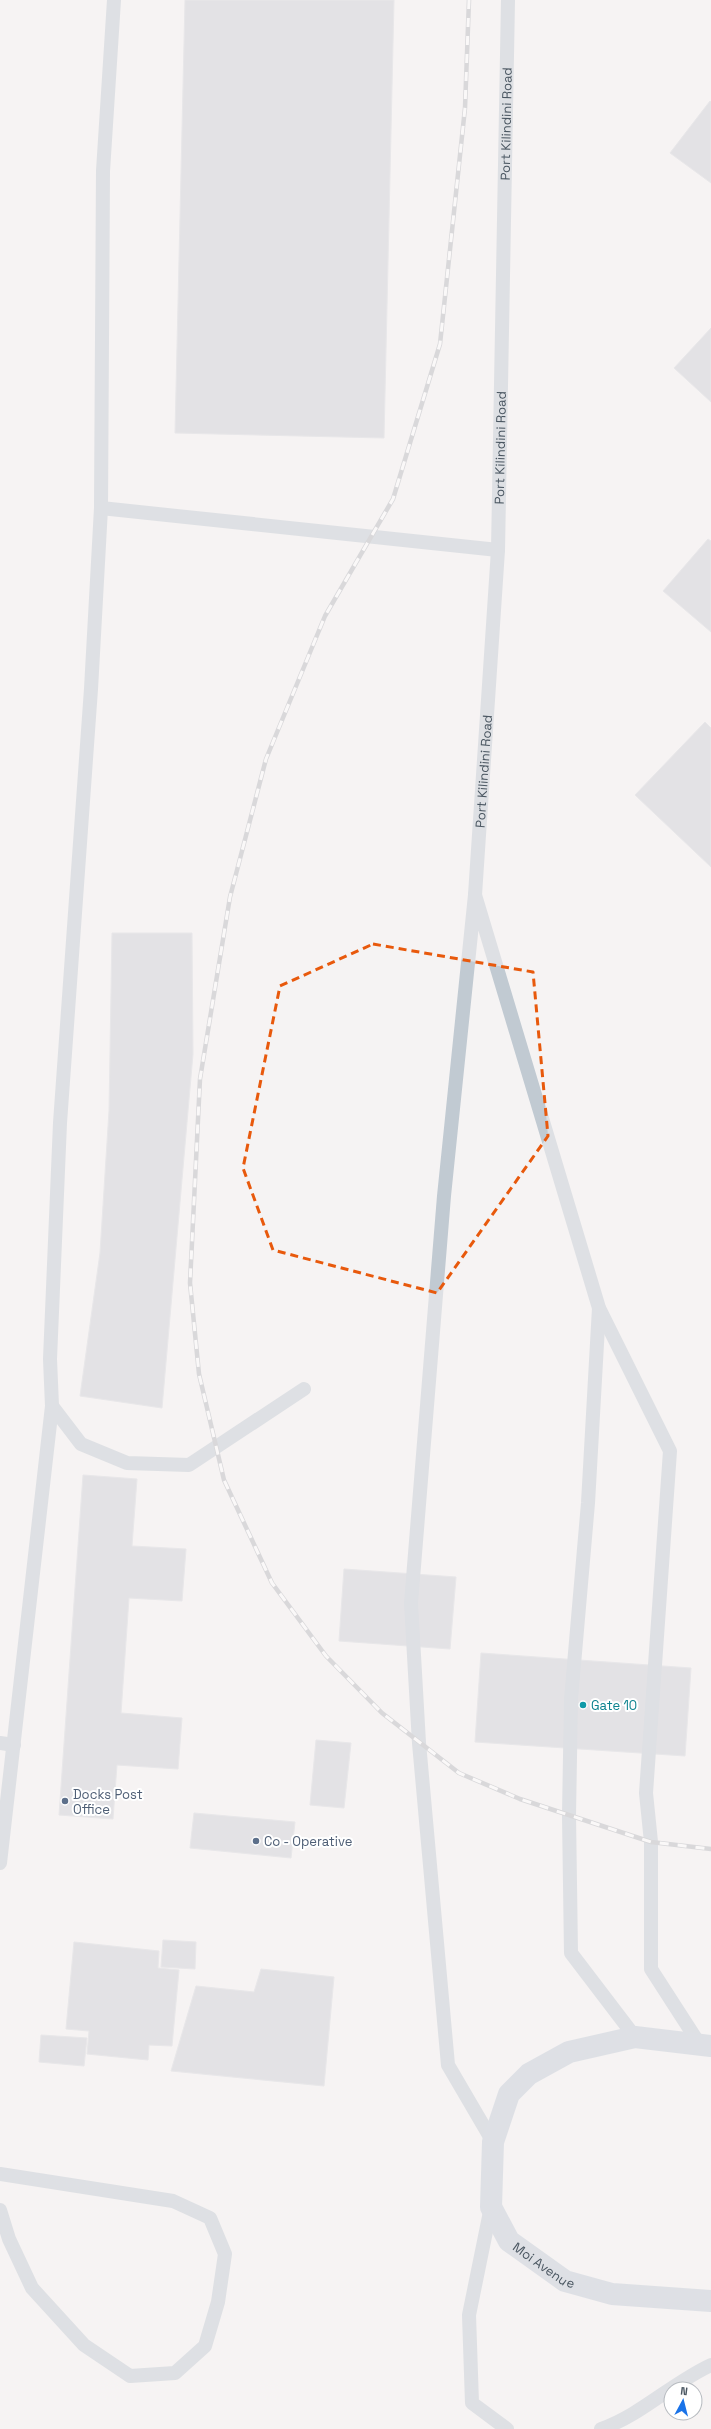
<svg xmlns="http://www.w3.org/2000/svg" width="711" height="2429" font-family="'Space Grotesk',sans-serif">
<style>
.building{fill:#cdcfd5;stroke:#d7d9de}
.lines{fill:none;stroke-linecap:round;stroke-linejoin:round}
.service{stroke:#c1cad2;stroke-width:14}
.secondary{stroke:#c1cbd6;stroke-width:22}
.rail-casing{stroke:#b5b8bd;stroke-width:4.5}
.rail{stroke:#fff;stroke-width:3;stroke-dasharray:9;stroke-linecap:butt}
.marked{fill:none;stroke:#e8590c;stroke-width:3;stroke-dasharray:8 5;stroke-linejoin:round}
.culture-dot{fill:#0f9aa8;stroke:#fff;stroke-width:1.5}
.service-dot{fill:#5c6f8a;stroke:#fff;stroke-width:1.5}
.labels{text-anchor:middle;stroke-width:4;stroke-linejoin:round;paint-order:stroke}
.street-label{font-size:13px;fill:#4a5661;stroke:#fff}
.culture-label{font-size:13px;fill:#0d838f;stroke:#fff;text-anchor:start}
.service-label{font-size:13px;fill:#4e5e75;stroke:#fff;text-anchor:start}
</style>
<rect width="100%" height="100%" fill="#f5f3f3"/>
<path class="building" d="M185 0H394L384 438 175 433Z
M710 101 711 102V183L670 153Z
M711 328V402L674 368Z
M708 539 711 541V632L663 591Z
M705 722 711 728V867L635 795Z
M112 933H192L193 1054 162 1408 80 1396 100 1253 109 1111Z
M83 1475 137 1479 132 1546 186 1549 182 1601 129 1598 121 1713 182 1718 178 1769 117 1765 113 1819 59 1815Z
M344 1569 456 1577 450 1649 339 1641Z
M481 1653 691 1668 685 1756 475 1742Z
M316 1740 351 1743 344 1808 310 1805Z
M194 1813 295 1822 291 1858 190 1848Z
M163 1940 196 1942 195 1969 161 1967Z
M74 1942 159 1951 158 1968 179 1970 172 2046 149 2045 148 2060 87 2054 89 2031 66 2029Z
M261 1969 334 1977 324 2086 171 2071 196 1986 254 1992Z
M41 2035 87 2038 84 2066 39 2062Z"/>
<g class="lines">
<g class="service">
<path d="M114 0 103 171 101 508 91 689 60 1123 50 1359 52 1406 81 1444 127 1463 189 1465 304 1389"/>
<path d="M101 508 498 550"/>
<path id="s1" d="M475 895 498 550 508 0"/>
<path d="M600 1310 670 1451 646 1793 651 1842V1969L700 2045"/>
<path d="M0 1743 14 1745"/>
<path d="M0 1863 52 1406"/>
<path d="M493 2142 448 2065 419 1743 411 1603 444 1196 475 895 599 1308 588 1503 571 1699 569 1815 571 1953 635 2037"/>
<path d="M0 2174 173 2201 210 2218 225 2254 218 2302 205 2346 175 2373 130 2376 84 2345 32 2288 9 2239 0 2210"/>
<path d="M491 2207 469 2315 472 2403 507 2429"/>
<path d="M601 2429C641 2415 672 2383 711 2365"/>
</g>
<path class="secondary" id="s2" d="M711 2046 635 2037 569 2052 529 2074 509 2094 493 2142 491 2207 509 2241 565 2281 612 2294 711 2301"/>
<g class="rail-casing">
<path id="rail" d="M469 0 465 108 440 344 393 499 325 616 266 759 230 897 200 1079 190 1283 199 1374 224 1480 272 1583 326 1656 382 1713 459 1773 520 1799 651 1842 711 1849"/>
</g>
<use href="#rail" class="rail"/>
</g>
<path d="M0 0H711V2429H0ZM373 944 533 972 548 1136 437 1293 273 1250 243 1168 280 986Z" fill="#f5f3f3" fill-opacity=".55" fill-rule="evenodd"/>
<path class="marked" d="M373 944 533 972 548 1136 437 1293 273 1250 243 1168 280 986Z"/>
<circle class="culture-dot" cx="583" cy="1705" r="4"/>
<g class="service-dot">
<circle cx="65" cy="1801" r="4"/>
<circle cx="256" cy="1841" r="4"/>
</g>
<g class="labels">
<g class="street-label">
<text dy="5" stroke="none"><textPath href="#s1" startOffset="772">Port Kilindini Road</textPath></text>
<text dy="5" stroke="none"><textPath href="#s1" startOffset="448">Port Kilindini Road</textPath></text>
<text dy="5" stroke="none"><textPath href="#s1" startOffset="124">Port Kilindini Road</textPath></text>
<text dy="5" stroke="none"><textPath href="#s2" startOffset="415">Moi Avenue</textPath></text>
</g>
<g class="culture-label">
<text x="591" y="1710">Gate 10</text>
</g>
<g class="service-label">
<text x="73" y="1799">Docks Post<tspan x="73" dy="15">Office</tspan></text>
<text x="264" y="1846">Co - Operative</text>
</g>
</g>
<g transform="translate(683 2401) rotate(7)"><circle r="19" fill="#ffffff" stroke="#b7bbc0"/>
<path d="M0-3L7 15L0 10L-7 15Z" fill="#1a73e8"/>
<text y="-6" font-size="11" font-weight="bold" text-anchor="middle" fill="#4a5661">N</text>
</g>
</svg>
